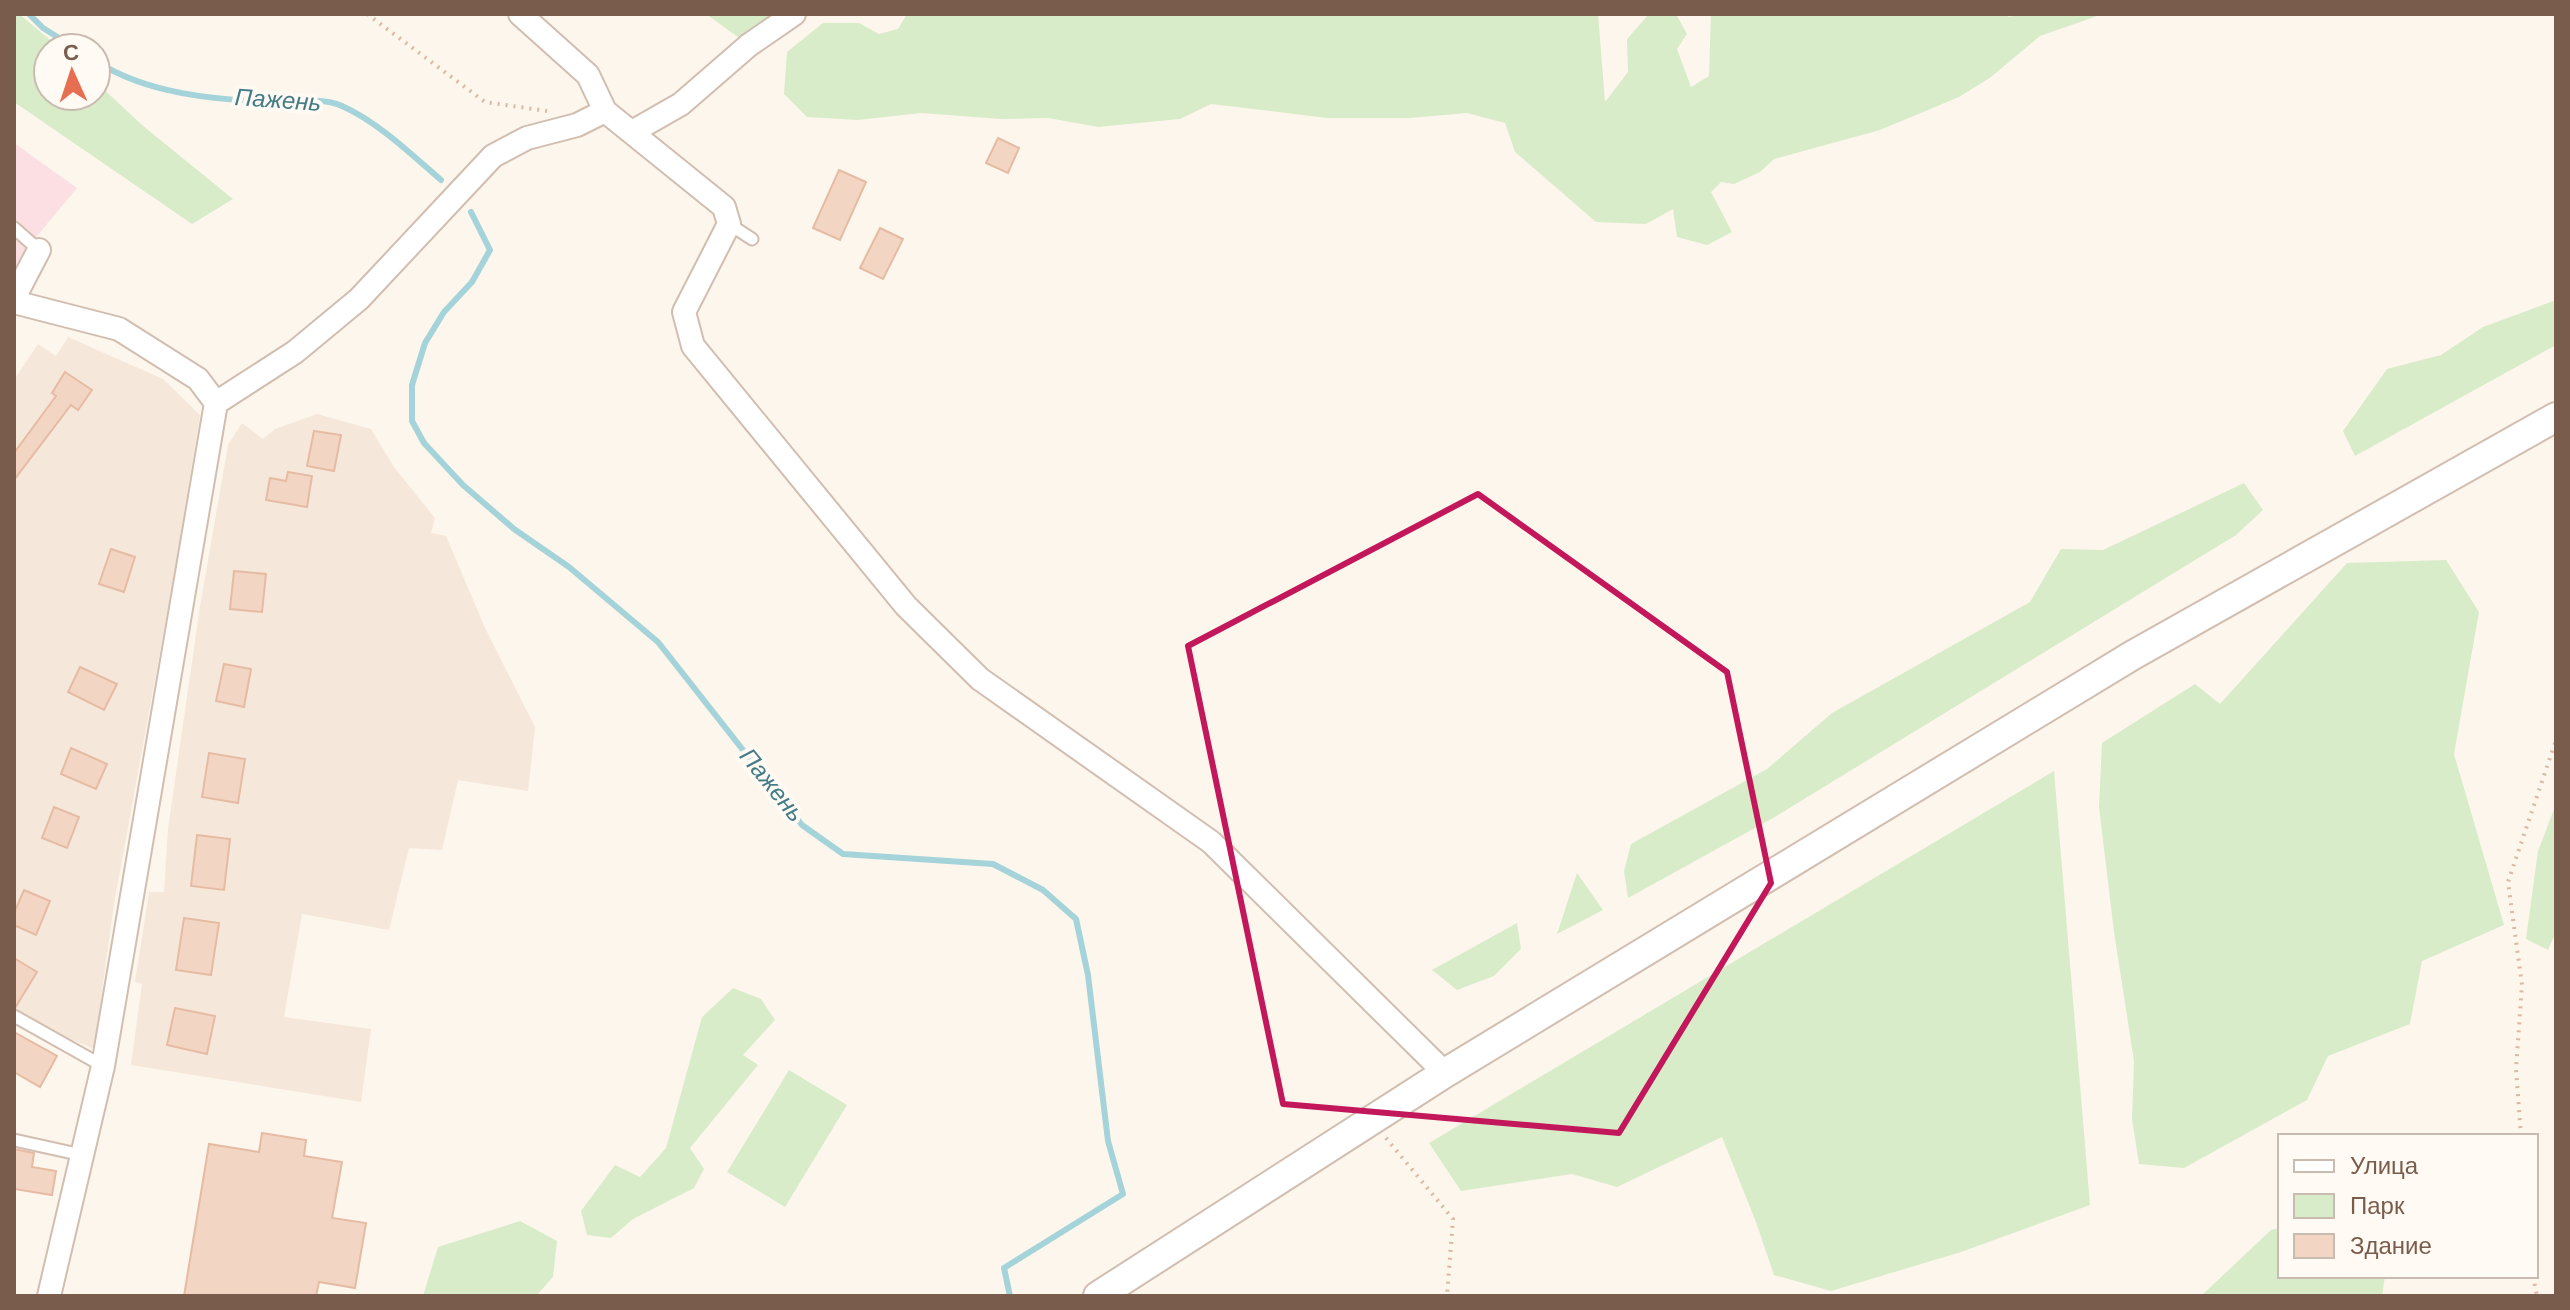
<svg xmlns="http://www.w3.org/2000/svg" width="2570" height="1310" font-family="Arial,sans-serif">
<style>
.residential{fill:#f5e8da}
.medical{fill:#fbdfe3}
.green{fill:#d8ecc9}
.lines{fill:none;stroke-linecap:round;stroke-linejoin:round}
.stream{stroke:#a5d3da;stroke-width:6}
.building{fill:#f3d5c3;stroke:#e6bba3;stroke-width:2}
.service-casing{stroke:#d1beb0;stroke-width:15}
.minor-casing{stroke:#d1beb0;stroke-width:26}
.tertiary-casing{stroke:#d1beb0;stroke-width:32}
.path{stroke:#d9b8a5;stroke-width:4;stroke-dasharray:2 6;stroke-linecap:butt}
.service{stroke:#fff;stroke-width:11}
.minor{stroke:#fff;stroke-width:22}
.tertiary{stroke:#fff;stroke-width:28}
.marked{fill:none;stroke:#c2185b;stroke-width:6;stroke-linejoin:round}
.labels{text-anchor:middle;stroke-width:8;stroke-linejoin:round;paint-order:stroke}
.water-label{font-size:24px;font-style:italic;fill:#437c86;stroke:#fffaf3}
</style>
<rect width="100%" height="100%" fill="#fdf6ec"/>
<path class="residential" d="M68 337 163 379 200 415 175 570 114 904 94 1049 64 1036 14 1009V380L38 344 56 356Z
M317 414 371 429 394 467 435 518 431 533 446 536 485 628 535 727 528 791 458 780 442 850 409 848 389 930 302 914 284 1017 371 1029 361 1102 131 1065 142 984 135 982 149 892H164L168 829 200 606 228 445 242 423 263 439 275 429Z"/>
<path class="medical" d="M14 143 77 188 32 242 14 271Z"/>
<path class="green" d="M14 14H19L60 48H48V96H96V82L142 125 233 199 192 224 14 102Z
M706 14H794L749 45Z
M907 14H1598L1605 102 1628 72 1627 39 1649 14H1676L1687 34 1677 49 1691 87 1709 76 1711 14H2007L2008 17 2026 14H2103L2040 36 1991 77 1959 97 1880 130 1774 159 1760 172 1734 184 1721 182 1711 192 1732 232 1707 245 1677 237 1673 209 1646 224 1596 222 1515 152 1505 123 1467 113 1410 118H1327L1211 104 1180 119 1098 127 1048 118 1001 119 921 113 858 120 807 117 784 94 787 52 823 23H859L879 34 898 29Z
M2556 300V345L2355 456 2343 431 2387 369 2441 355 2483 327Z
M2244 483 2263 510 2236 535 1773 818 1628 898 1624 871 1631 844 1767 769 1832 713 2030 602 2061 549 2103 550Z
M2446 560 2479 612 2454 754 2504 925 2422 961 2410 1024 2328 1056 2307 1100 2184 1168 2139 1164 2132 1119 2134 1061 2114 932 2099 807 2102 743 2195 684 2220 704 2347 563Z
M2054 771 2090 1205 1961 1252 1831 1291 1774 1275 1756 1222 1722 1137 1617 1187 1572 1174 1461 1191 1429 1143Z
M2556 804V932L2548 950 2526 939 2538 851Z
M1577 873 1603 910 1557 934Z
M1517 923 1521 949 1494 976 1457 990 1432 970Z
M733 988 761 999 775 1020 743 1055 758 1065 690 1148 704 1169 694 1188 633 1219 611 1238 587 1235 581 1211 615 1165 640 1177 666 1148 702 1017Z
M789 1070 847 1105 785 1207 727 1172Z
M520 1221 557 1241 553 1277 536 1296H423L438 1247Z
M2280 1228V1276H2385L2382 1296H2201L2271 1230Z"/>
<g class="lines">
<path class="stream" d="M29 14 43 28 75 48
M96 61C146 94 216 100 275 102 296 102 321 97 342 106 378 122 411 154 441 180
M471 212 490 250 472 282 444 312 425 343 412 385V421L424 443 463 485 514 529 569 567 658 642 802 825 843 854 993 864 1043 890 1076 919 1088 975 1108 1141 1123 1194 1004 1268 1010 1296"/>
</g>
<path class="building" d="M998 138 1019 148 1008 173 986 163Z
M839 170 866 182 840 240 813 228Z
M880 228 903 239 883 279 860 268Z
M65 372 92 390 78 410 71 405 14 480V453L56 396 52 393Z
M314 431 341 435 334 471 307 466Z
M288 472 312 476 307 507 266 500 270 478 286 481Z
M111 549 135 557 124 592 99 584Z
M234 571 266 574 262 612 230 609Z
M224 664 251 669 244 707 216 701Z
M80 667 117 684 104 710 68 692Z
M71 748 107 764 96 789 61 774Z
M209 753 245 759 238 803 202 797Z
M54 807 79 817 67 848 42 838Z
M197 835 230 839 224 890 191 886Z
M24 890 50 901 36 935 14 925V913Z
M184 918 219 923 211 975 176 970Z
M14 958 37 972 15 1008H14Z
M175 1008 215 1016 207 1054 167 1045Z
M14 1032 57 1056 40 1087 14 1072Z
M262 1133 306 1140 304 1156 342 1162 332 1218 366 1223 355 1288 319 1282 316 1296H184L209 1144 259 1152Z
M14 1149 34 1153 32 1167 56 1171 52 1195 14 1189Z"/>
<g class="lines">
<g class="service-casing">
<path id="service" d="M729 224 752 239
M14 228 39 250
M14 1016 103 1066
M14 1140 82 1155"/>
</g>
<g class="minor-casing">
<path id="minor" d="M605 111 724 207 729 224 684 312 693 346 906 606 980 679 1211 842 1445 1073
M632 132 681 104 749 45 794 14
M14 298 39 250
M14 302 119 329 198 379 216 403 103 1066 49 1296
M216 403 295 352 359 299 493 156 527 138 577 125 605 111 588 75 520 14"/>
</g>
<g class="tertiary-casing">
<path id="tertiary" d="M1098 1296 1445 1073 2133 655 2556 417"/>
</g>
<path class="path" d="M367 14 485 102 547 111
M2521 1136 2516 1069 2522 985 2508 882 2556 740
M1386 1138 1453 1219 1447 1296
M2533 1276 2537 1296"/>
<use href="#service" class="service"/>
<use href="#minor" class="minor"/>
<use href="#tertiary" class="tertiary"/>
</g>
<path class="marked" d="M1478 494 1727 672 1771 883 1619 1133 1283 1104 1188 646Z"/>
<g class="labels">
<g class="water-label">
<text transform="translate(278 100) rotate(4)" y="8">Пажень</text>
<text transform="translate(772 785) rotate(51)" y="8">Пажень</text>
</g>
</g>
<rect width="2570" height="1310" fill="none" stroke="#7a5c4d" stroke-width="32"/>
<rect x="2278" y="1134" width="260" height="144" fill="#fffaf3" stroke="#cabbb1" stroke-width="2"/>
<rect x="2294" y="1160" width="40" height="12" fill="#ffffff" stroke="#cabbb1" stroke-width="2"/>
<text x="2350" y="1174" font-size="24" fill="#7a5c4d">Улица</text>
<rect x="2294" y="1194" width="40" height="24" fill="#d8ecc9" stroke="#cabbb1" stroke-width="2"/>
<text x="2350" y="1214" font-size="24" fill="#7a5c4d">Парк</text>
<rect x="2294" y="1234" width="40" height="24" fill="#f3d5c3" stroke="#cabbb1" stroke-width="2"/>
<text x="2350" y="1254" font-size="24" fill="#7a5c4d">Здание</text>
<g transform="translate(72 72) rotate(357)"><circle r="38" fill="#fffaf3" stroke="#cabbb1" stroke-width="2"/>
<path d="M0-6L14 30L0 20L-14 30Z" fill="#e76f51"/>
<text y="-12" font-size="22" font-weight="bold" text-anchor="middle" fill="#7a5c4d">С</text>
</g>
</svg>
